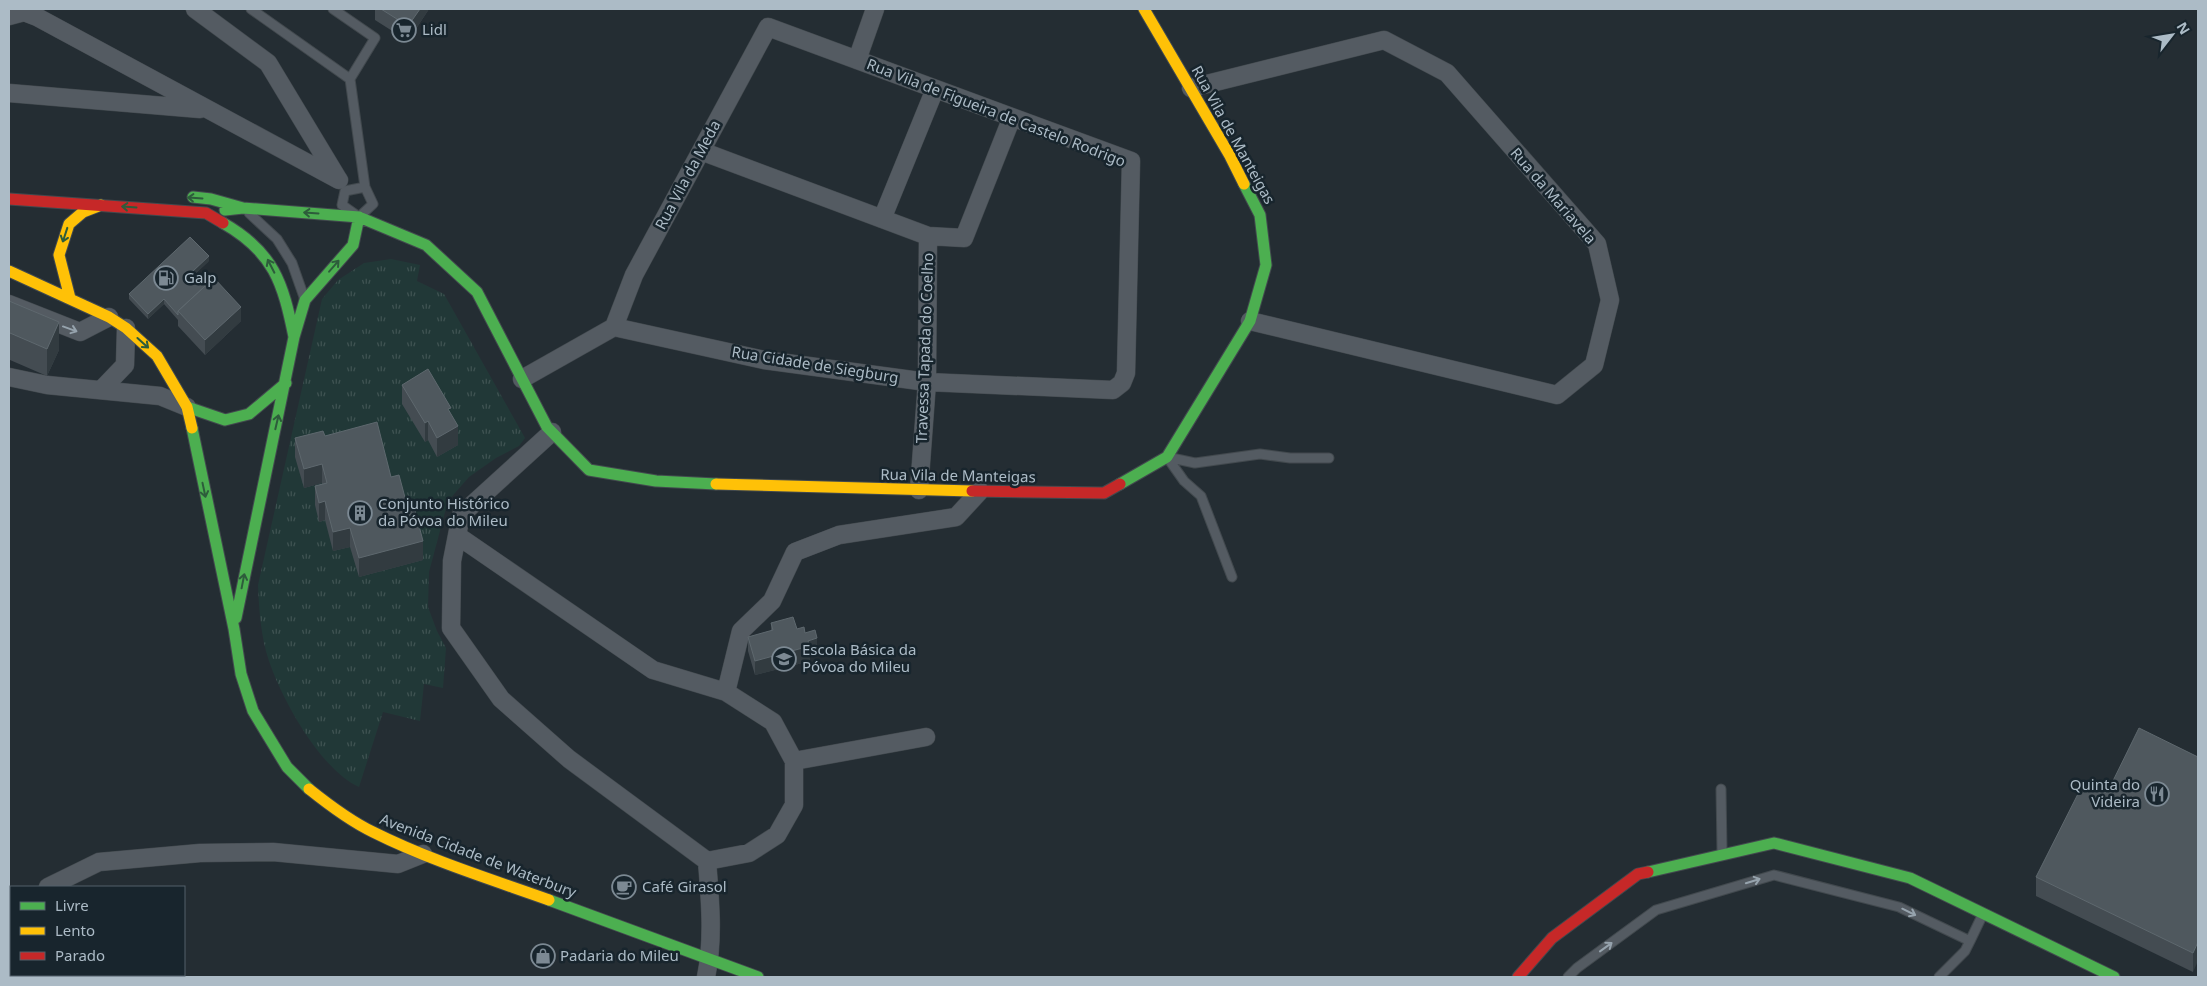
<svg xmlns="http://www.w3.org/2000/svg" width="2207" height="986" font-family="'Noto Sans',sans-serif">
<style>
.grass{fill:url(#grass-tufts)}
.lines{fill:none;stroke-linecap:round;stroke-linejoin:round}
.lane-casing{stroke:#42494e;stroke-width:11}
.street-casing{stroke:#42494e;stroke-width:19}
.fast-casing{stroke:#42494e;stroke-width:13}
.slow-casing{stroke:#42494e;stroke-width:13}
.jam-casing{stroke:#42494e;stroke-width:13}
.lane{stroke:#545b62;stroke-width:9}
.street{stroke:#545b62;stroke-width:18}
.fast{stroke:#4caf50;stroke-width:11}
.slow{stroke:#ffc107;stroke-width:11}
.jam{stroke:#c62828;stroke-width:11}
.wall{fill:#444c52}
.shaded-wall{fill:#323b40}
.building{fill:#4f585e;stroke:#5e686e}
.oneway{stroke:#2d5c3b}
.oneway2{stroke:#96a3ad}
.labels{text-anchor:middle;stroke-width:5;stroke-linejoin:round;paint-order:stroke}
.poi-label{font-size:15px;fill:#acbbc6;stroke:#18252d;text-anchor:start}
.street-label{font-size:15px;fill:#acbbc6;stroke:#18252d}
</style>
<defs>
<pattern id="grass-tufts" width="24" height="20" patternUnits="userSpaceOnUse" patternTransform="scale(1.25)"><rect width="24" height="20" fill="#213837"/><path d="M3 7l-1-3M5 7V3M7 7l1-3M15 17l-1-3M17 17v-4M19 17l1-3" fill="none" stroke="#3f5352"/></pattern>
</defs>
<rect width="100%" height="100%" fill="#242d33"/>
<path class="grass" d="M391 259 420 265 417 281 444 294 525 438 519 446 496 458 469 477 448 501 429 572 428 607 437 631 446 648 443 688 424 684 420 721 383 712 359 787C321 770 282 700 269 661 261 637 259 611 258 585L322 299 338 280 364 263Z"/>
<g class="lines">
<g class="lane-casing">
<path id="lane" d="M251 9 350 79
M333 9 375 38 350 79 365 187
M365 187 373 204 359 217 342 205 345 191Z
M249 213 277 239 292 263 304 297
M1232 577 1201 496 1184 481 1167 457 1195 463 1260 454 1290 458H1329
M1721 789 1722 851
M1568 977 1577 968 1656 910 1774 875 1899 907 1970 941 1982 916
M1939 977 1965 951 1970 941"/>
</g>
<g class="street-casing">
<path id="street" d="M195 9 268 63 338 179
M9 16 24 12 37 17 339 180
M857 60 875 9
M1191 88 1384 40 1447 73 1597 244 1610 300 1594 365 1557 395 1250 321
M9 93 200 109
M701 151 928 236 964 238 1012 117
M882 219 935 89
M9 304 80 332 109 317
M9 377 47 385 160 396 187 407
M522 379 614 327 764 360 927 382 1113 390 1122 383 1126 373 1131 161 768 27 634 275 614 327
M101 390 125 365 126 328
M552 432 461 515 452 561 451 628 501 699 569 759 707 861C710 899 714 939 706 977
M919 490 927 382 928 236
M458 536 653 670 726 692 773 722 794 761V805L777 835 749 853 707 861
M726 692 741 631 772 601 795 552 839 535 956 517 980 491
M794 761 926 737
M48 887 99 862 200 853 273 852 398 864 423 854
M9 904 11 903"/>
</g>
<g class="fast-casing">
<path id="fast" d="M193 197 211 199 243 208
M225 210 243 208 359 217 426 245 477 292 547 427 589 470 656 481 716 484
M223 223C274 252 283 283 294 337L236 618
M294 337 305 300 353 245 359 217
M187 407 225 420 249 414 286 383
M192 428 234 629 241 674 253 711 287 767 309 789
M1120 484 1167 457 1250 321 1266 265 1260 215 1244 184
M1648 872 1774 843 1910 878 2114 977
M549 900 758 977"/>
</g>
<g class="slow-casing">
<path id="slow" d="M1144 9 1230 156 1244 184
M9 271 109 317 126 328 157 356 187 407 192 428
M70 298 59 255 69 224 83 212 101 205
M716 484 972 491
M309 789C329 805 350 821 373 832 429 860 490 879 549 900"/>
</g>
<g class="jam-casing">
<path id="jam" d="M9 199 206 213 223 223
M972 491 1104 493 1120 484
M1518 977 1552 938 1638 874 1648 872"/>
</g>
<use href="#lane" class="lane"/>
<use href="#street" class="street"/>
<use href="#fast" class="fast"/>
<use href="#slow" class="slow"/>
<use href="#jam" class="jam"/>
</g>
<path class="wall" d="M375 9H429L408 41 375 20Z
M209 261 195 274 241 321 205 355 178 326V320L164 304 148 319 129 299V294Z
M9 301 59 350 47 376 10 360 9 363Z
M402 385 451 414 458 445 437 457 428 440 425 442 402 404Z
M325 436 391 477 407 505 423 560 359 577 350 547 333 551 325 520 319 522 315 505V486L322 484V483L304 488 295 457V438Z
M771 623 797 629 805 633 817 653 810 655V661L755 675 748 651V637L771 631Z
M2198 757 2193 972 2036 896V877L2107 793Z"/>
<path class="shaded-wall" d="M420 9H429L408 41V26Z
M209 256V261L192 277V272Z
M164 299V304L148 319V314Z
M241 307V321L205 355V340Z
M59 322V350L47 376V349Z
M10 333V360L9 363V336Z
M428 421V440L425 442V423Z
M458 426V445L437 457V438Z
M322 464V483L304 488V469Z
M325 501V520L319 522V503Z
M350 528V547L333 551V532Z
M423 541V560L359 577V558Z
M817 638V653L810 655V661L755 675V661L808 641Z
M2198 942V961L2193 972V953Z"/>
<path class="building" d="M381 9H420L408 26Z
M190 237 209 256 192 272 205 286 178 311V315L164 299 148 314 129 294Z
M214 278 241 307 205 340 178 311Z
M9 301 59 322 47 349 10 333 9 336Z
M428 369 451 408 448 409 458 426 437 438 428 421 425 423 402 385Z
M377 422 391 477 399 475 407 505 413 503 423 541 359 558 350 528 333 532 325 501 319 503 315 486 327 483 322 464 304 469 295 438 323 431 325 436Z
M793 617 797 629 804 627 805 633 815 630 817 638 808 641 810 646 755 661 748 637 773 630 771 623Z
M2139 728 2198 757V942L2193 953 2036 877 2084 782 2107 793Z"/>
<defs><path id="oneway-shaft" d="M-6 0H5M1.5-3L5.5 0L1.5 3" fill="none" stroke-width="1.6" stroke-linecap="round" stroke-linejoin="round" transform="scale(1.25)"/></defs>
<g class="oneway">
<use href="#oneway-shaft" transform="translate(195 198) rotate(-176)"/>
<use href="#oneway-shaft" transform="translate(129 207) rotate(-176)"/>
<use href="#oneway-shaft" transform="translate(311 213) rotate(-176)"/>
<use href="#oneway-shaft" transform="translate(65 235) rotate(108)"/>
<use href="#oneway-shaft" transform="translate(271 266) rotate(-117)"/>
<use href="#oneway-shaft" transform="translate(334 266) rotate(-49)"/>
<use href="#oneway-shaft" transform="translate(143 343) rotate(42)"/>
<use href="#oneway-shaft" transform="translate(277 422) rotate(-77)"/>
<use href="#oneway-shaft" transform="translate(204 490) rotate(78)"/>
<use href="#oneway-shaft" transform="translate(243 581) rotate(-79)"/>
</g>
<g class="oneway2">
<use href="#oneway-shaft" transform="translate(70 329) rotate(20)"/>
<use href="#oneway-shaft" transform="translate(1753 881) rotate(-17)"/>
<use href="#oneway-shaft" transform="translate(1909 912) rotate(26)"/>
<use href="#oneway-shaft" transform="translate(1606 947) rotate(-36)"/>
</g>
<defs>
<g id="supermarket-ring" transform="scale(1.25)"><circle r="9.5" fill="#18252d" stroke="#7c8993" stroke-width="1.5"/><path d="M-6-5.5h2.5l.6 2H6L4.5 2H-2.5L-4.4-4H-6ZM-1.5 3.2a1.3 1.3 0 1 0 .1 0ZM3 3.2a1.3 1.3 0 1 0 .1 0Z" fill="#7c8993"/></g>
<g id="fuel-ring" transform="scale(1.25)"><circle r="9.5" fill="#18252d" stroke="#7c8993" stroke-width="1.5"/><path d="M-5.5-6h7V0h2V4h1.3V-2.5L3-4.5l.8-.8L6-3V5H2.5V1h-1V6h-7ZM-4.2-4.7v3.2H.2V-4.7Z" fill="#7c8993"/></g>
<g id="building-ring" transform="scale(1.25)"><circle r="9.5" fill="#18252d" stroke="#7c8993" stroke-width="1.5"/><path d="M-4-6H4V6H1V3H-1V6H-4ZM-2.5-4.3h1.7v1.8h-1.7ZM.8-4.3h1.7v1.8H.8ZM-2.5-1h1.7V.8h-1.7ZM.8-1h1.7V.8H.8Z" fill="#7c8993"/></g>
<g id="school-ring" transform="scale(1.25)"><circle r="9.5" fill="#18252d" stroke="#7c8993" stroke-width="1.5"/><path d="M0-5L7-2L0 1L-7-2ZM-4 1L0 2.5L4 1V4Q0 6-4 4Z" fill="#7c8993"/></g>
<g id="restaurant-ring" transform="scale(1.25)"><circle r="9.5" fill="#18252d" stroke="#7c8993" stroke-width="1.5"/><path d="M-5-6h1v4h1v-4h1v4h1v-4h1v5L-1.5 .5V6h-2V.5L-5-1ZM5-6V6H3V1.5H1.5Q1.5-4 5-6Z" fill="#7c8993"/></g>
<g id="cafe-ring" transform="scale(1.25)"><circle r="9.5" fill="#18252d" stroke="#7c8993" stroke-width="1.5"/><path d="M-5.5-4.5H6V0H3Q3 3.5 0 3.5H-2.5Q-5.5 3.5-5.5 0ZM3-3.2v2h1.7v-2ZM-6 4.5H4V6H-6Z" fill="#7c8993"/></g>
<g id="shop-ring" transform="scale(1.25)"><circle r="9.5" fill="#18252d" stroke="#7c8993" stroke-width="1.5"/><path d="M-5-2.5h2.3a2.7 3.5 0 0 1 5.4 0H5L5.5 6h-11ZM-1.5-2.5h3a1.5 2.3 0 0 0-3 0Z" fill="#7c8993"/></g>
</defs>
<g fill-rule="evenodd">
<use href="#supermarket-ring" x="404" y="30"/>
<use href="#fuel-ring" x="166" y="278"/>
<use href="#building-ring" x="360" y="513"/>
<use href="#school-ring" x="784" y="659"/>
<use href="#restaurant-ring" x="2157" y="794"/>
<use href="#cafe-ring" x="624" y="887"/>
<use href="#shop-ring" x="543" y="956"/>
</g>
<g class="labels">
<g class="poi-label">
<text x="422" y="35">Lidl</text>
<text x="184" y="283">Galp</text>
<text x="378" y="509">Conjunto Histórico<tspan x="378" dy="17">da Póvoa do Mileu</tspan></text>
<text x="802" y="655">Escola Básica da<tspan x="802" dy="17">Póvoa do Mileu</tspan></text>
<text x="2140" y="790" text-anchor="end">Quinta do<tspan x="2140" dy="17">Videira</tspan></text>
<text x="642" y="892">Café Girasol</text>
<text x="560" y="961">Padaria do Mileu</text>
</g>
<g class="street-label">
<text transform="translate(996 113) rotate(21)" y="5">Rua Vila de Figueira de Castelo Rodrigo</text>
<text transform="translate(1233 135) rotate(61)" y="5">Rua Vila de Manteigas</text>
<text transform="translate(688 175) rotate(-62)" y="5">Rua Vila da Meda</text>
<text transform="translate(1553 196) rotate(49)" y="5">Rua da Mariavela</text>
<text transform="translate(925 348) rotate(-88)" y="5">Travessa Tapada do Coelho</text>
<text transform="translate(815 365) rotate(9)" y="5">Rua Cidade de Siegburg</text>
<text transform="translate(958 476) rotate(1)" y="5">Rua Vila de Manteigas</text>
<text transform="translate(478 856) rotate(21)" y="5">Avenida Cidade de Waterbury</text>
</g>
</g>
<rect width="2207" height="986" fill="none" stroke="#acbbc6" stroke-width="20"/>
<rect x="10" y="886" width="175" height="90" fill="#18252d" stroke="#53616a"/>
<rect x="20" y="902" width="25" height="8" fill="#4caf50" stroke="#53616a"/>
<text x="55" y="911" font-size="15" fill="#acbbc6">Livre</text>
<rect x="20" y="927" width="25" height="8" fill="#ffc107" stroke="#53616a"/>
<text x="55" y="936" font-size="15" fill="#acbbc6">Lento</text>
<rect x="20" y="952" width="25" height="8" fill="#c62828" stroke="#53616a"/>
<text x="55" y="961" font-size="15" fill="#acbbc6">Parado</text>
<g transform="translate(2172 35) rotate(59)" stroke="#18252d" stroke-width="4" paint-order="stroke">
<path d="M0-4L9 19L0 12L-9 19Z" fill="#acbbc6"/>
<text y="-8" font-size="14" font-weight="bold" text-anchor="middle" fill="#acbbc6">N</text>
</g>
</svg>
